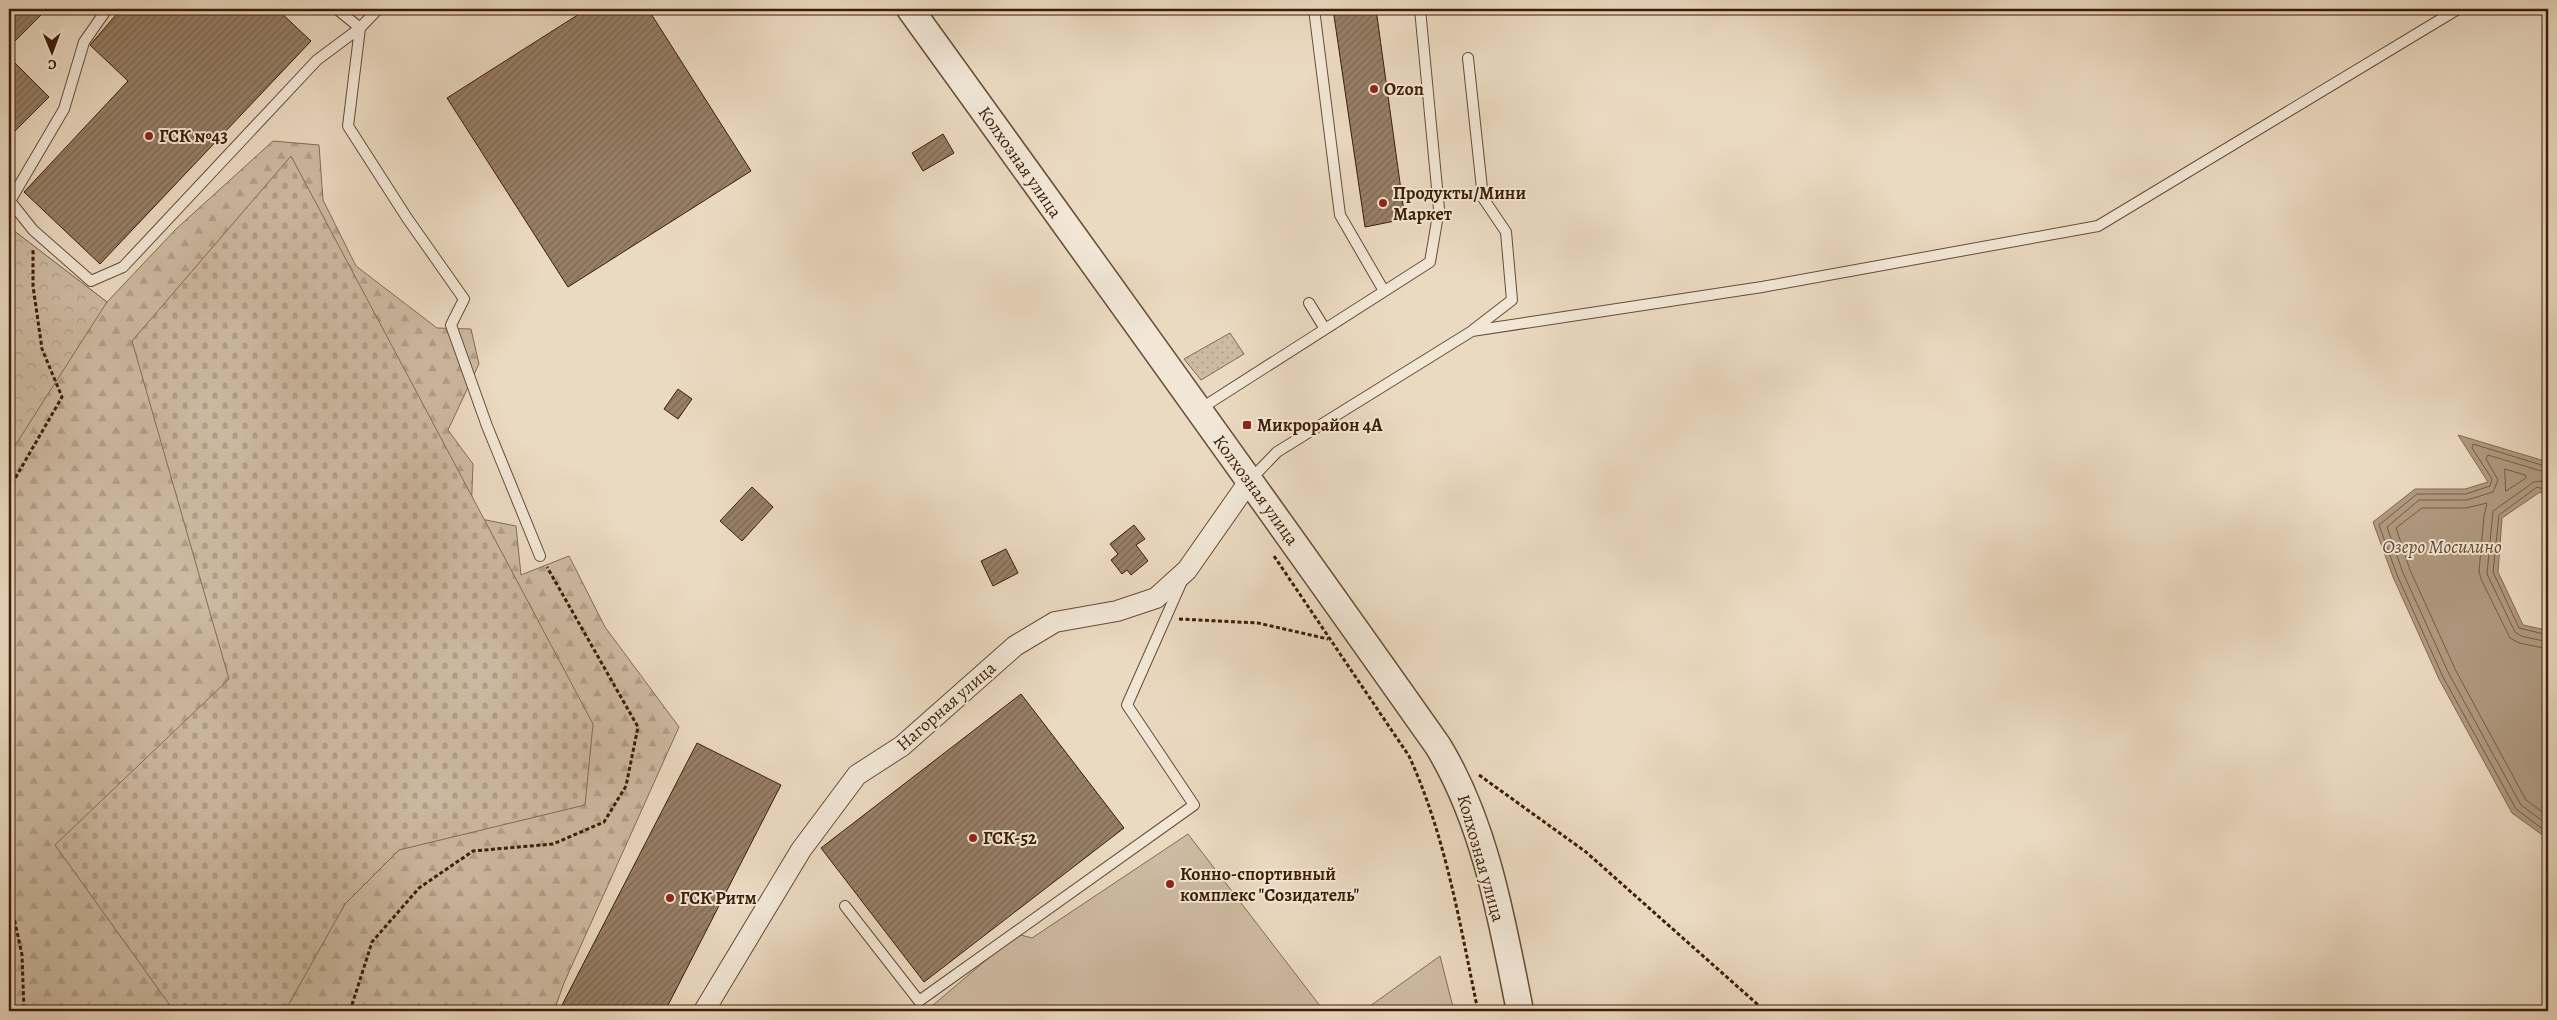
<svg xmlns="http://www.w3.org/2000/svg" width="2557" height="1020" font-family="Alegreya,serif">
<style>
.grass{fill:url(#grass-dots);stroke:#846c53}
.forest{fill:url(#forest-firs);stroke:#846c53}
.cemetery{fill:url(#cemetery-stones);stroke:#846c53}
.park{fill:url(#park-crowns);stroke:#846c53}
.pitch{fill:#cdbaa2;stroke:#846c53}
.water{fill:#b09a81;stroke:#82684f}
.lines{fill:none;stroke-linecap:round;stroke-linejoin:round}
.shore{stroke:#765c42;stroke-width:1}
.building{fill:url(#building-hatch);stroke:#3c1d04}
.service-casing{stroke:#684c34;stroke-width:12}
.minor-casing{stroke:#684c34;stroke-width:22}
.tertiary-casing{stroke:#684c34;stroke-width:29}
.path{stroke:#3c1d04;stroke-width:3;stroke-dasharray:4 2.5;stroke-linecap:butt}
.service{stroke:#f2e7d7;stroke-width:10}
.minor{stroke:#f2e7d7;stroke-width:20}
.tertiary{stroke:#f2e7d7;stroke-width:26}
.poi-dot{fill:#8f2418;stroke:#f2e7d7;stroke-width:2}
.labels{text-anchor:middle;stroke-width:4;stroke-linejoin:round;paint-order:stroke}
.poi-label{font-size:18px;font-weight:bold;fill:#3c1d04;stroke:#f2e7d7;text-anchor:start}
.street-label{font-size:18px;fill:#3c1d04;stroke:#f2e7d7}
.water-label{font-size:19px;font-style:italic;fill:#654930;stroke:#f2e7d7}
</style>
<defs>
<pattern id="grass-dots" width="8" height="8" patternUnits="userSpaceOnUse" patternTransform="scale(1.25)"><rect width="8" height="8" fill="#cdbaa2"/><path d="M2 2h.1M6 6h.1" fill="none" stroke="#b19f8a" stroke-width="1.8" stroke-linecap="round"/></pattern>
<pattern id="forest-firs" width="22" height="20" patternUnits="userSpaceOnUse" patternTransform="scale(1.25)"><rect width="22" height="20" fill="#cdbaa2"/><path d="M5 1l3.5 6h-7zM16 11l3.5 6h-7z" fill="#b19f8a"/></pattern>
<pattern id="cemetery-stones" width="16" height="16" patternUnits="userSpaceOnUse" patternTransform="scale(1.25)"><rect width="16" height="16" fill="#cdbaa2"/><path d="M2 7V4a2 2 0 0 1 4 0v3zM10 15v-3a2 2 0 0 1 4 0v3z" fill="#b19f8a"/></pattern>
<pattern id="park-crowns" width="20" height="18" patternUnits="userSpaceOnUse" patternTransform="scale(1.25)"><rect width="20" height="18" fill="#cdbaa2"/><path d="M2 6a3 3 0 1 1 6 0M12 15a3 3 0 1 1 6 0" fill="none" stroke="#b19f8a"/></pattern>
<pattern id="building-hatch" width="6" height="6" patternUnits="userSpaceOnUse" patternTransform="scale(1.25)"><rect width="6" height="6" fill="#977f67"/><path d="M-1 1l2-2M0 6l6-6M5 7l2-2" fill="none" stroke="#7c6753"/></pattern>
</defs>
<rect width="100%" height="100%" fill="#ebdac2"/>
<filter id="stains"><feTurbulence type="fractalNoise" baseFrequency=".004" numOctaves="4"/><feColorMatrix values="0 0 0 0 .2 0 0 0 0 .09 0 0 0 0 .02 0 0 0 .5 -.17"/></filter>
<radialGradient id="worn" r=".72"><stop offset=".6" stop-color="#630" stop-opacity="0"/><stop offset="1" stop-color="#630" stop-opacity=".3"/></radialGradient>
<path class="grass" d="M1230 333 1244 354 1201 380 1184 359Z"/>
<path class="forest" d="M273 141 319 145 323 200 356 266 437 328 471 329 479 364 448 430 473 464 471 517 516 526 521 575 569 556 605 627 679 727 564 983 554 1011H9V227L107 302 176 229Z"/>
<path class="cemetery" d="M291 156 593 724 585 805 399 850 345 904 285 1011H174L55 845 229 679 132 341Z"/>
<path class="park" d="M9 227 107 302 9 455Z"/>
<path class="pitch" d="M1188 834 1324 1011H926L1017 934 1032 938Z
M1440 956 1454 1011H1363Z"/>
<path class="water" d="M2458 435 2548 462V497L2540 492 2502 518 2498 572 2523 625 2546 630 2548 635V839L2512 813 2439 679 2393 577 2373 522 2415 489H2465L2488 482Z"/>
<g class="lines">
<path class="shore" d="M2548 467 2473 444 2472 448 2492 479 2490 486 2466 494H2417L2379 525 2397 575 2443 677 2516 809 2548 833
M2505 469 2525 475 2526 478 2506 491Z
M2548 473 2488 455 2486 459 2498 480 2493 492 2467 500H2419L2387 527 2403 573 2449 674 2521 805 2548 825
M2548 483 2542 481 2534 482 2493 511 2487 574 2515 632 2521 636 2548 642
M2548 491 2537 487 2499 515 2493 572 2519 628 2548 635
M2548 649 2519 643 2510 638 2481 579 2479 571 2484 516 2487 503 2466 508H2422L2396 528 2410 570 2456 671 2526 800 2548 816"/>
</g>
<path class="building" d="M9 9H47L9 47Z
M121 9H277L311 41 100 264 24 192 128 81 90 45Z
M587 9H648L751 171 568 287 447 98Z
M1333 9H1376L1405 219 1365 227Z
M9 57 49 97 9 137Z
M943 134 954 153 923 171 912 153Z
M678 389 692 399 678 419 664 409Z
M752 487 773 507 742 541 720 521Z
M1134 525 1145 539 1136 545 1148 561 1131 575 1127 570 1122 574 1111 560 1118 554 1110 544Z
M1006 549 1018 573 993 586 981 561Z
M1021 694 1124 828 924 982 821 848Z
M697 743 781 785 665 1011H559Z"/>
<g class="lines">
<g class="service-casing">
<path id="service" d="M107 9 84 42 64 109 10 201 33 230 91 281 123 267 317 60 360 28 378 9
M337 9 360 28
M1314 9 1340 215 1384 291
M360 28 348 126 407 218 464 299 451 325 487 426 540 556
M1468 58 1483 198 1506 232 1512 300 1473 330
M1309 303 1325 329
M1200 409 1430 262 1439 209 1420 9
M1250 480 1277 452 1472 331 1762 287 2098 226 2458 9
M845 906 919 1001 1194 805 1127 705 1182 581"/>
</g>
<g class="minor-casing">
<path id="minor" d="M704 1011 801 850 857 775 902 746 1015 646 1055 622 1117 611 1156 598 1187 570 1250 480"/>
</g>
<g class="tertiary-casing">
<path id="tertiary" d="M910 9C1087 254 1264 499 1438 746 1486 825 1502 921 1520 1011"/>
</g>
<path class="path" d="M9 489 62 397 42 349 33 286V248
M1274 556 1409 756C1446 837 1460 925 1478 1011
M1179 619 1258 623 1328 639
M1479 775 1586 852 1765 1011
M9 895 22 955 24 1011
M350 1011 372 942 419 888 473 851 553 844 604 822 626 786 638 727 547 567"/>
<use href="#service" class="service"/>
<use href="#minor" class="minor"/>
<use href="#tertiary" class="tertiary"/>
</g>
<g class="poi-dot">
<circle cx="1374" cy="89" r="5"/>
<circle cx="149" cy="136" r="5"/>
<circle cx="1383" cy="203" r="5"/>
<rect x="1242" y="420" width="10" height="10" rx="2.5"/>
<circle cx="973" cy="838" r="5"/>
<circle cx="1170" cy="884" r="5"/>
<circle cx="670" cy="898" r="5"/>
</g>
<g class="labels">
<g class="poi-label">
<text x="1384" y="95">Ozon</text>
<text x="159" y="142">ГСК №43</text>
<text x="1393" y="199">Продукты/Мини<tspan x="1393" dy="21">Маркет</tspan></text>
<text x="1257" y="431">Микрорайон 4А</text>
<text x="983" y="844">ГСК-52</text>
<text x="1180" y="880">Конно-спортивный<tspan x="1180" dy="21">комплекс "Созидатель"</tspan></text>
<text x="680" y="904">ГСК Ритм</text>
</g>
<g class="street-label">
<text transform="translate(1020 162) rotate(55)" y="6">Колхозная улица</text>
<text transform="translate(1256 490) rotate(54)" y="6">Колхозная улица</text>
<text transform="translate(946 706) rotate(-41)" y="6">Нагорная улица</text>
<text transform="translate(1481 858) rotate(74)" y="6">Колхозная улица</text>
</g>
<g class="water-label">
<text x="2442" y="553">Озеро Мосилино</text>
</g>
</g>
<rect width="2557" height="1020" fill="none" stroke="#ebdac2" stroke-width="30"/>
<rect x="10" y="10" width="2537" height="1000" fill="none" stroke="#3c1d04" stroke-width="2.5"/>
<rect x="15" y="15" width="2527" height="990" fill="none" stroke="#3c1d04"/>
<g transform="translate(52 52) rotate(179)" stroke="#f2e7d7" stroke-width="4" paint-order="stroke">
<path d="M0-4L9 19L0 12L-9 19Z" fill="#3c1d04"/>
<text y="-8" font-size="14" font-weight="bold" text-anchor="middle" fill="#3c1d04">С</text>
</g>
<rect width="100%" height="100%" filter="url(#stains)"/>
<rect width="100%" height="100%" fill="url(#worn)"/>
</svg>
